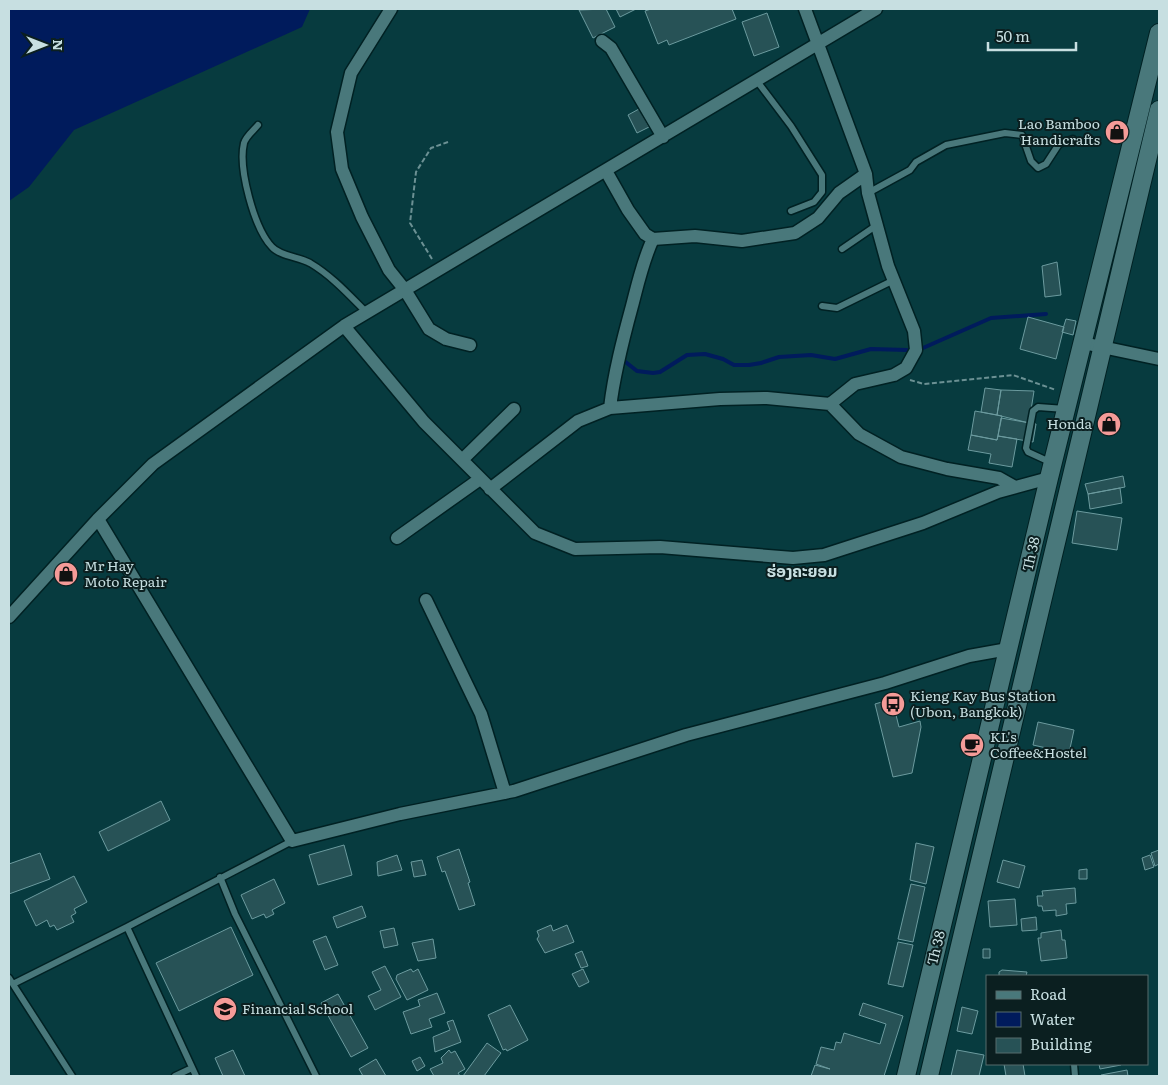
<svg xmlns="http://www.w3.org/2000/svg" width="1168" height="1085" font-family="Literata,'Noto Sans Lao',serif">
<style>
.water{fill:#001b5c}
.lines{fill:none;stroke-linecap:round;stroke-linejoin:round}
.stream{stroke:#001b5c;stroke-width:4}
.building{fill:#275256;stroke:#6c9b9f}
.lane-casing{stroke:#002123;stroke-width:9}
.street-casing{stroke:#002123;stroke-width:15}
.secondary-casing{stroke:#002123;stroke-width:20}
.path{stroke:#6c9194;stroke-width:2;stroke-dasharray:5 2.5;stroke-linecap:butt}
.lane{stroke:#49787b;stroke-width:6}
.street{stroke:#49787b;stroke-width:12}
.secondary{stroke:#49787b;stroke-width:18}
.labels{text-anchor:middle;stroke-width:4;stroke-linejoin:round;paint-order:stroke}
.poi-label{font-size:14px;fill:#c7dfe1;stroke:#0b1f20;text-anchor:start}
.street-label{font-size:14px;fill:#c7dfe1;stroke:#0b1f20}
.quarter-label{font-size:16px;font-weight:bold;fill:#c7dfe1;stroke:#0b1f20}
</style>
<rect width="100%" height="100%" fill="#073b3f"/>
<path class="water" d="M9 9H310L302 27 74 130 29 187 9 201Z"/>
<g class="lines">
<path class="stream" d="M923 348 991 318 1046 314
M623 360 637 371 653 373 660 372 687 355 705 354 723 359 734 365H749L761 363 779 357 811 355 835 359 871 349 907 350"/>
</g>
<path class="building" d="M606 9 615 27 593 38 579 10Z
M616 9H636L620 17Z
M651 9H732L736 19 669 45 667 40 658 44 645 11Z
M767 13 779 47 754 56 742 22Z
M639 109 649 127 637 133 628 115Z
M1057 262 1061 295 1045 297 1042 266Z
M1028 317 1064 327 1056 359 1020 349Z
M1066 319 1076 321 1073 335 1062 332Z
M985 388 1001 390 997 415 981 412Z
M1001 390 1034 391 1029 423 997 415Z
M975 411 1002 416 997 440 971 435Z
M1001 418 1036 424 1033 442 998 436Z
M971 435 997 440 998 436 1017 439 1012 467 989 463 991 454 968 450Z
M1123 476 1125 487 1088 494 1085 484Z
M1120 488 1122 503 1090 509 1088 494Z
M1077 511 1122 518 1117 550 1072 543Z
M892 699 899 727 920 721 921 727 912 773 893 777 875 704Z
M1038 722 1074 730 1069 753 1033 745Z
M161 801 170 820 108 851 99 832Z
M916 843 934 847 926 884 910 880Z
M344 845 352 875 318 885 309 855Z
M459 849 470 882 468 883 475 905 459 910 445 871 442 872 437 857Z
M1159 850V864L1155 866 1151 853Z
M40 853 50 879 9 894V864Z
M397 855 402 870 378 876 377 862Z
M1150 855 1154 867 1145 870 1142 858Z
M422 860 426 875 414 877 411 862Z
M1003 860 1025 866 1019 888 997 882Z
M1087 869V879H1079V870Z
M74 876 87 902 74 909 76 913 71 916 74 922 57 930 54 925 50 927 47 920 36 926 24 901Z
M274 879 285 903 272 910 274 914 266 918 264 914 252 919 241 895Z
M911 884 925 887 913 942 898 939Z
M1075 888 1076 903 1066 904 1067 914 1056 916V910L1043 911 1042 906H1038L1037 896H1043L1042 891Z
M1015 899 1017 925 990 927 988 901Z
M362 906 366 917 337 928 333 917Z
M1036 917 1037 930 1022 931 1021 919Z
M551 925 553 931 567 925 574 942 545 953 537 939 539 936 537 931Z
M231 927 253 975 179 1011 156 963Z
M394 928 398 945 384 948 380 931Z
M1061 930 1062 940H1065L1067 958 1041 961 1038 938H1041V933Z
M326 936 338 965 325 970 313 941Z
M433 939 436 958 418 961 412 943Z
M898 942 913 945 903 987 888 984Z
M983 949H990V958H983Z
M582 951 588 966 581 968 575 954Z
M385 966 401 997 375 1010 368 996 381 990 372 972Z
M411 969 413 972 418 969 428 990 407 1000 396 979 397 975Z
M583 969 589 982 579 987 572 974Z
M1002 970 1027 972 1026 976H999V972Z
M437 993 445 1013 429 1019 432 1027 411 1034 403 1012 420 1006 418 1000Z
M338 994 368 1048 351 1057 321 1003Z
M863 1003 903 1016 884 1076H811L815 1065 830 1069 816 1064 821 1047 834 1050 836 1042 841 1043 844 1033 880 1044 886 1024 859 1015Z
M510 1005 528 1040 507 1051 506 1049 503 1050 488 1015Z
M962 1007 978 1011 972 1034 957 1031Z
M453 1020 461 1042 435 1052 433 1037 450 1030 447 1022Z
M487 1043 501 1053 484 1076H463Z
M233 1050 245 1076H223L215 1058Z
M449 1050 451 1053 455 1051 465 1069 458 1073 460 1076H434L430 1069 443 1063 441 1058Z
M957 1050 984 1055 979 1076H951Z
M420 1057 425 1066 417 1071 412 1061Z
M376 1059 386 1076H363L359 1069Z
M1004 1064H1023L1025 1076H1006Z
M1099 1064H1121V1065L1100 1069Z
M1127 1070 1128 1076H1101V1075Z"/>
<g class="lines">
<g class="lane-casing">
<path id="lane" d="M757 81 791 126 822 175V192L814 202 791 211
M258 125C254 130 246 136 244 143 238 168 254 228 272 247 280 256 299 257 310 263 332 276 349 295 367 313
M868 193 910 170 916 162 946 145 1005 133 1022 135 1031 161 1038 168 1046 164 1059 144 1073 139
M842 249 877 225
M822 306 837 308 894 280
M1052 463 1028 452 1026 448 1033 411 1038 407 1065 409
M220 877 235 914 316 1076
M9 978 72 1076
M13 984 127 927
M1074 1064 1075 1076
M175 1076 192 1068
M196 1076 127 927 292 841"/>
</g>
<g class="street-casing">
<path id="street" d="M391 9 351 73 337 132 342 169 362 217 389 270 405 290 429 329 446 339 470 345
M805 9 866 174 868 193 888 266 914 331 916 350 906 368 894 375 855 384 830 404 859 434 901 457 947 469 999 478 1015 487
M602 41 611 48 663 137
M606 171 628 210 645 234 653 239 695 236 742 241 795 233 818 218 839 193 866 174
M344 326 424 422 535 533 575 549 660 547 793 558 824 555 923 523 998 492 1049 478
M1083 343 1159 359
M610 408C614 373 623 339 632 306 638 283 643 260 653 239
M463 459 514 409
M490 489 578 421 610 408 720 399 767 398 830 404
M98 519 292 841 400 814 514 791 686 735 885 683 969 656 1008 649
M397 538 480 479
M426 600 481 714 505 793
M9 617 98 519 153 464 344 326 876 9"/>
</g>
<g class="secondary-casing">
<path id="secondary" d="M906 1076 1049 478 1159 33
M929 1076 1159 110"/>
</g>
<path class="path" d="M432 259 410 223 416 172 431 148 448 142
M910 380 924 384 1013 375 1056 390"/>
<use href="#lane" class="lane"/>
<use href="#street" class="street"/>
<use href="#secondary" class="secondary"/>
</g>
<defs>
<g id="shop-disc" transform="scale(1.25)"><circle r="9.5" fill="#f59b98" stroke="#0b1f20"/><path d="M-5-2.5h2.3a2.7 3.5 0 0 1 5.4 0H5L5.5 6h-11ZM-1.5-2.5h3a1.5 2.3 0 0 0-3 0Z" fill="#111"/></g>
<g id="bus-disc" transform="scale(1.25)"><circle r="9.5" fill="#f59b98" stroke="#0b1f20"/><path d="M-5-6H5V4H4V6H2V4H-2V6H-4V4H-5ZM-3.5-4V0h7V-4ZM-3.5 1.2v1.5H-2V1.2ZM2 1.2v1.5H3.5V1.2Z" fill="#111"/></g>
<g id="cafe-disc" transform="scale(1.25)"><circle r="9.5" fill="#f59b98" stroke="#0b1f20"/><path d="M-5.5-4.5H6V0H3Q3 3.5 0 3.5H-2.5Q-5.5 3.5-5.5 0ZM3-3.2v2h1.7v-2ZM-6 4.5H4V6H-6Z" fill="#111"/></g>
<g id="university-disc" transform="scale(1.25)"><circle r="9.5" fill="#f59b98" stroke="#0b1f20"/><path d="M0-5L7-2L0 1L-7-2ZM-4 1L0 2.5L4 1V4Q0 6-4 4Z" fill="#111"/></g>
</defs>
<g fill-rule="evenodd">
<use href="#shop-disc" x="1117" y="132"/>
<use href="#shop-disc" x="1109" y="424"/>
<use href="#shop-disc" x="66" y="574"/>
<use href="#bus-disc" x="893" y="704"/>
<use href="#cafe-disc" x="972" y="745"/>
<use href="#university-disc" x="225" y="1009"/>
</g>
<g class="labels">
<g class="poi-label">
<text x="1100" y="129" text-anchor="end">Lao Bamboo<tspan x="1100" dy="16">Handicrafts</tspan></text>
<text x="1092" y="429" text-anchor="end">Honda</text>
<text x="84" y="571">Mr Hay<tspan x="84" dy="16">Moto Repair</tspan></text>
<text x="910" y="701">Kieng Kay Bus Station<tspan x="910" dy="16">(Ubon, Bangkok)</tspan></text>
<text x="990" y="742">KL's<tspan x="990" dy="16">Coffee&amp;Hostel</tspan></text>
<text x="242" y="1014">Financial School</text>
</g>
<g class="street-label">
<text transform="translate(1031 554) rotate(-77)" y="5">Th 38</text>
<text transform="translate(936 948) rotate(-76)" y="5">Th 38</text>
</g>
<g class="quarter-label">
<text x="802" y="577">ຮ່ອງຄະຍອມ</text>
</g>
</g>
<rect width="1168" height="1085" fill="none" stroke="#c7dfe1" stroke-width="20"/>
<rect x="986" y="975" width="162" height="90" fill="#0b1f20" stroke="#566c6d"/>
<rect x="996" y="991" width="25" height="8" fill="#49787b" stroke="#566c6d"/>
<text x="1030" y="1000" font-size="15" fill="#c7dfe1">Road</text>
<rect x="996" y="1012" width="25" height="15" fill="#001b5c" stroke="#566c6d"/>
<text x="1030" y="1025" font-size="15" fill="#c7dfe1">Water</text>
<rect x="996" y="1038" width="25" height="15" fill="#275256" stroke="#566c6d"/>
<text x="1030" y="1050" font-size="15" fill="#c7dfe1">Building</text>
<g transform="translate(45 45) rotate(90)" stroke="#0b1f20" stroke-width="4" paint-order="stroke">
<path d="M0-4L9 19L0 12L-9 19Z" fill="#c7dfe1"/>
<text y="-8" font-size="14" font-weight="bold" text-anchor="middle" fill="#c7dfe1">N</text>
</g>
<path d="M988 42v8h88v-8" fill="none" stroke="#c7dfe1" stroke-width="2.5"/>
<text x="996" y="42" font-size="15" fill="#c7dfe1" stroke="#0b1f20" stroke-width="4" paint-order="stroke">50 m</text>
</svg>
